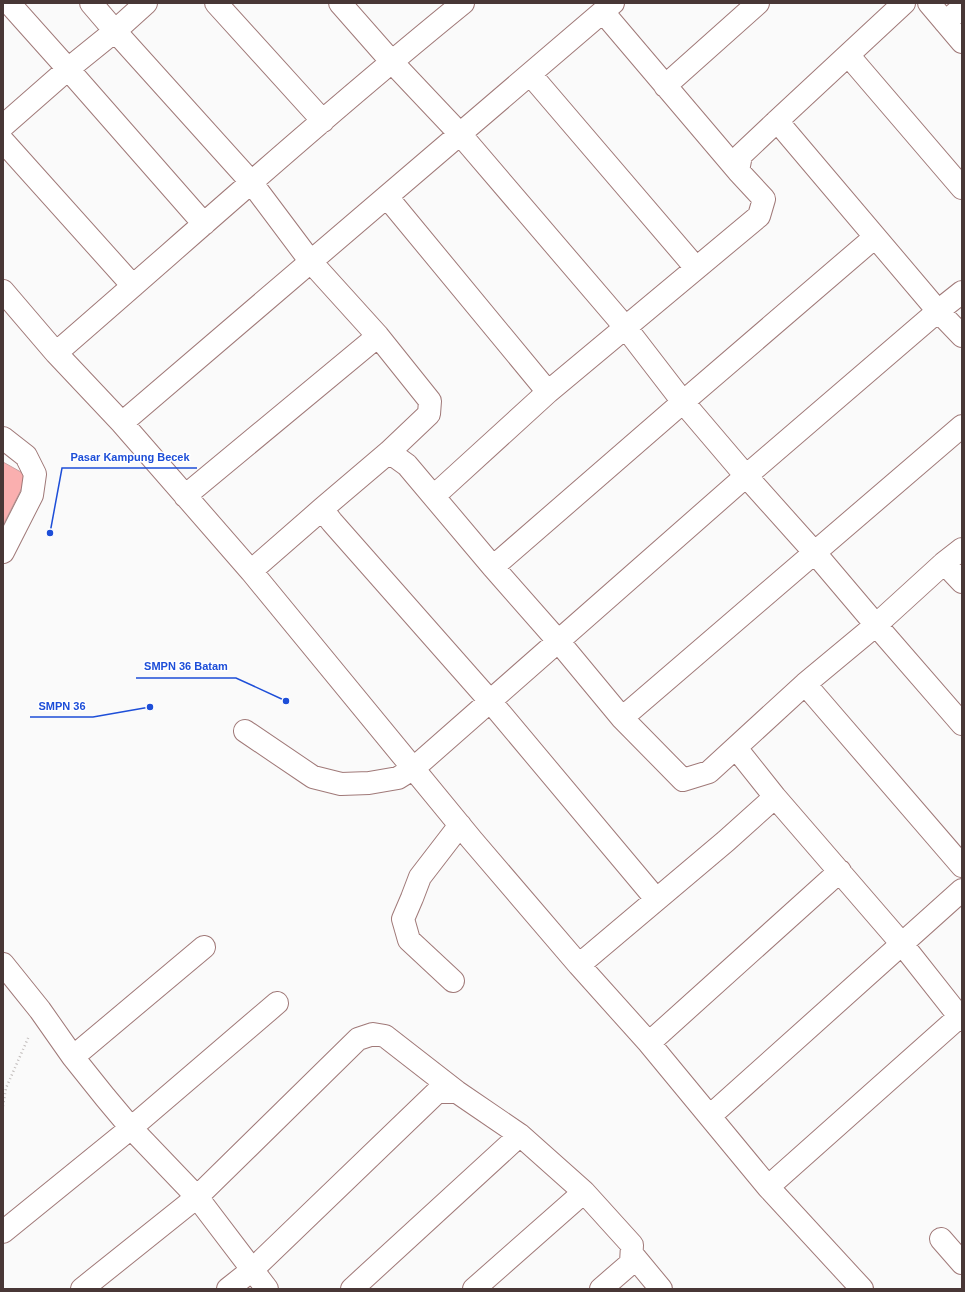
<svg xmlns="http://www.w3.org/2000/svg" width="965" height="1292" font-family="Helvetica,sans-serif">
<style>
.building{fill:#faafaf;stroke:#caa0a0}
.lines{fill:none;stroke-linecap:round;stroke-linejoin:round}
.minor-casing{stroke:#a07978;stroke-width:24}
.path{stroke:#c0bbba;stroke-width:2.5;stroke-dasharray:1 3;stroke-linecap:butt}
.minor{stroke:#fff;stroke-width:22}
.leader{fill:none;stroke:#1d4ed8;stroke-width:1.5}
.callout-dot{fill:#1d4ed8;stroke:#fff;stroke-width:1.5}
.callout-label{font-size:11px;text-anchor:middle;font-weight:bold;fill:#1d4ed8;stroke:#fff;stroke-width:3;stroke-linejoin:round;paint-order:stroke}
</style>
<rect width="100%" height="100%" fill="#fafafa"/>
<path class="building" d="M3 462 28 476 3 525Z"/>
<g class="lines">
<g class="minor-casing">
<path id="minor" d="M9 3 68 69 204 224
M91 3 115 31 251 182 311 262 378 336 430 401 429 414 389 452 322 509 251 571
M216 3 323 121
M340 3 391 61 460 134 626 328 683 402 746 476 815 553 876 625 962 724
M929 3 962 42
M603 12 738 171
M945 22 962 8
M848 55 962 188
M530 74 696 268
M665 86 758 3
M777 121 938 311 962 336
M3 126 68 69 115 31 146 3
M3 141 133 286
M387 197 548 392
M3 291 56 353 122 423 251 571 472 840 579 965 649 1043 768 1187 862 1289
M56 353C191 236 324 116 463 3
M122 423 613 3
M3 438 26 456 35 474 32 495 3 552
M389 452 407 465 493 567 559 642 622 718 683 780 709 772 805 684 876 625 944 563 962 549
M185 496 378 336
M434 496 548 392 759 216 764 199 738 171 741 155 777 121 904 3
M322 509 332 522 490 701 656 899
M944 563 962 582
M493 567 683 402 875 237
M805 684 962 866
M622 718 962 426
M245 731 313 777 341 784 369 783 398 778 414 768 746 476 938 311 962 292
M736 748 775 797 902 944 962 1020
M3 964 40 1010 73 1057 105 1097 131 1128 197 1197 267 1289
M579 965 726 841 775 797
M453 981 409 940 403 919 412 898 420 877 460 825
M649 1043 840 871
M73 1057 204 947
M710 1116 962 890
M768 1187 959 1017
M3 1232 131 1128 277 1003
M941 1239 962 1263
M632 1254 661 1289
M82 1289 197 1197 358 1039 373 1034 385 1036 457 1092 520 1135 584 1192 632 1245 631 1263 601 1289
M228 1289 252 1270 437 1092H457
M352 1289 520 1135
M474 1289 584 1192"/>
</g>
<path class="path" d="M3 1106 6 1088 29 1036"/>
<use href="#minor" class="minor"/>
</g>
<path class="leader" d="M50 533L62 468H197M286 701L236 678H136M150 707L93 717H30"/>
<g class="callout-dot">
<circle cx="50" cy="533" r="4"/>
<circle cx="286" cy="701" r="4"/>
<circle cx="150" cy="707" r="4"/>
</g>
<g class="callout-label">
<text x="130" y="461">Pasar Kampung Becek</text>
<text x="186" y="670">SMPN 36 Batam</text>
<text x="62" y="710">SMPN 36</text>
</g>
<rect width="965" height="1292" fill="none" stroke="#483736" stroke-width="8"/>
</svg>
